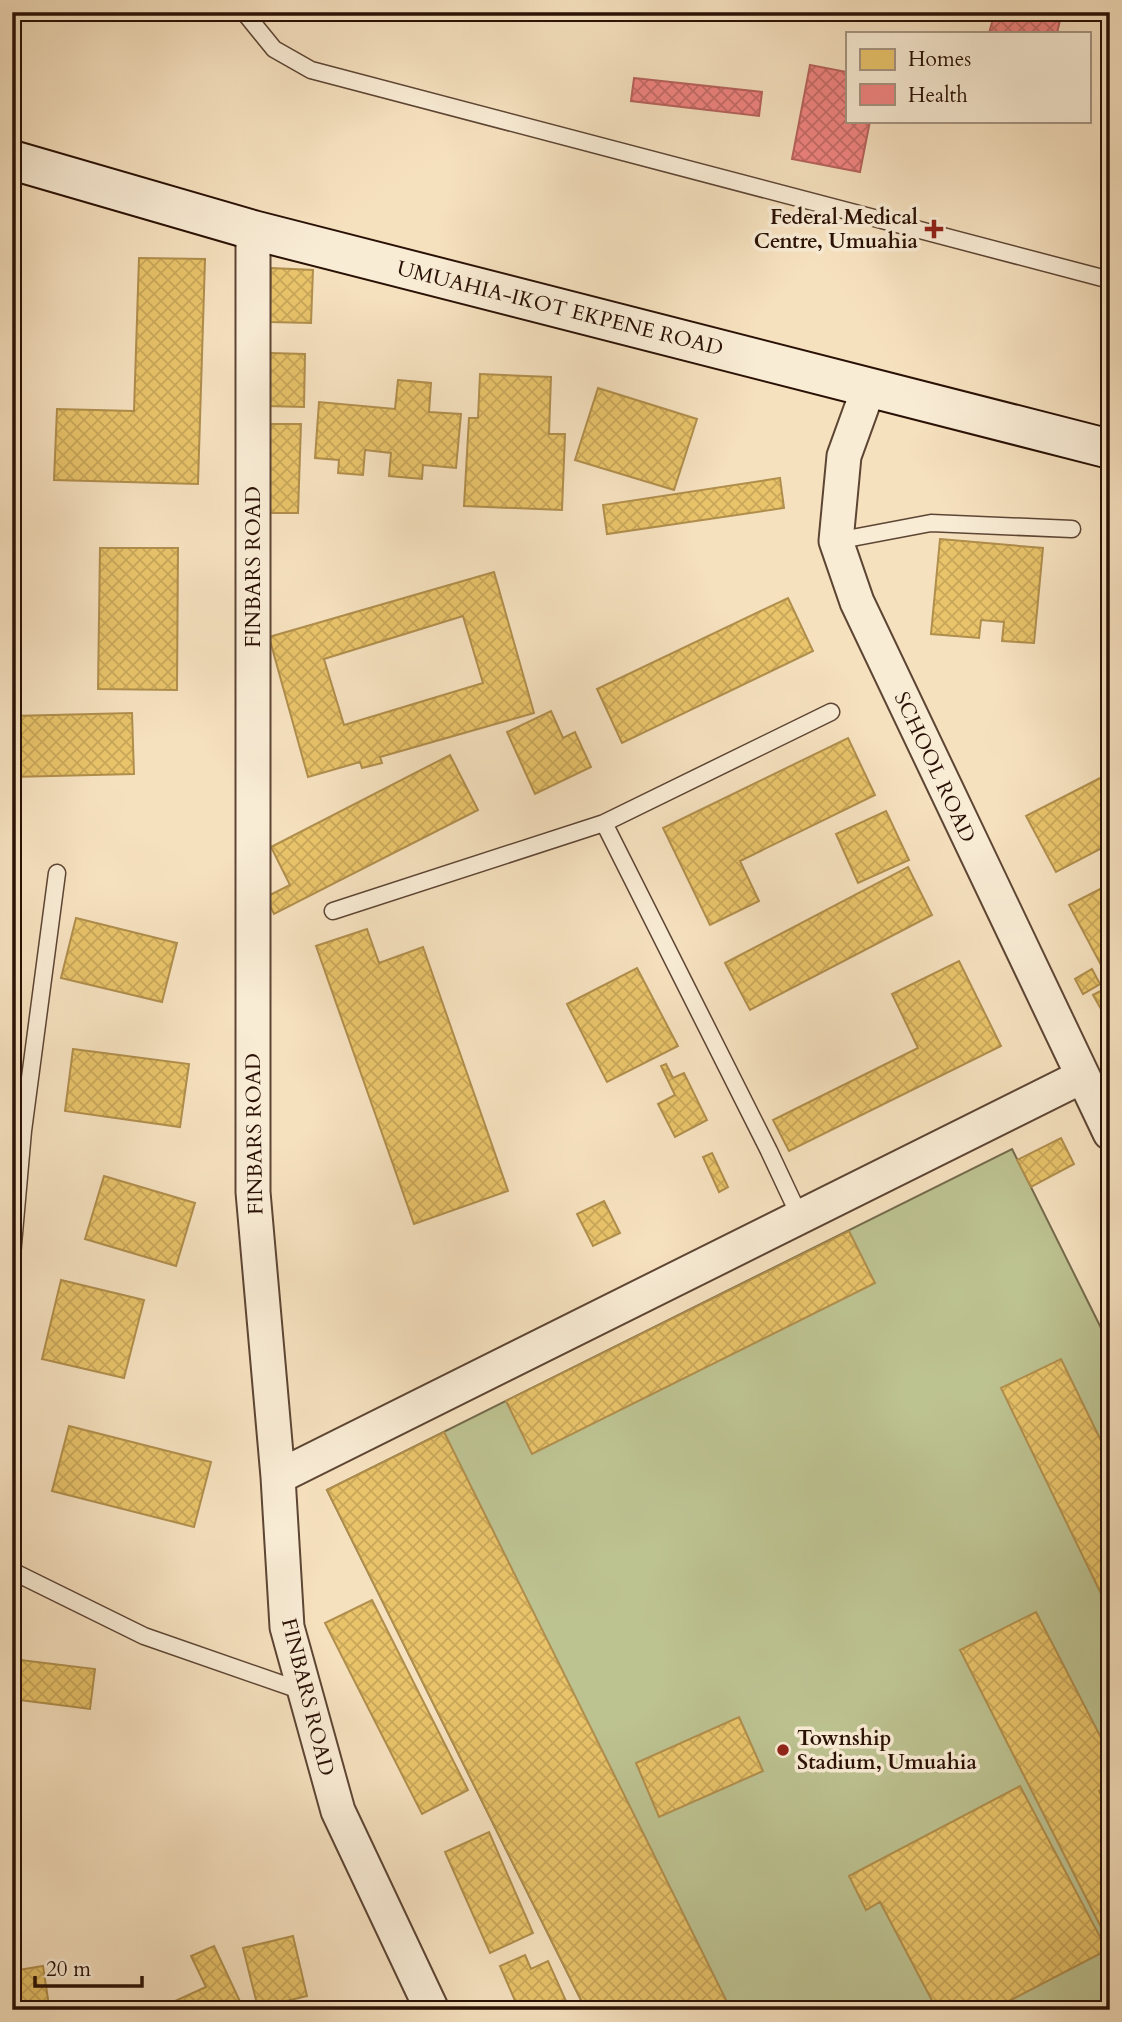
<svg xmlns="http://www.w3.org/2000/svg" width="1122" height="2022" font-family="Cardo,serif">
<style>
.pitch{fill:#bdc291;stroke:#746a4b;stroke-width:2}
.homes{fill:url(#homes-cross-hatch);stroke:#b08e4c;stroke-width:2;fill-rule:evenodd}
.health{fill:url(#health-cross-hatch);stroke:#b6625c;stroke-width:2}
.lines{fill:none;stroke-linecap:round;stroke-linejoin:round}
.lane-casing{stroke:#5d4534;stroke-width:19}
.street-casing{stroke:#5d4534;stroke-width:37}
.secondary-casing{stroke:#2a1105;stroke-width:42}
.lane{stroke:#f9ecd5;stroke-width:16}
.street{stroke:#f9ecd5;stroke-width:33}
.secondary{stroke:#f9ecd5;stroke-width:38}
.poi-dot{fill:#8f2418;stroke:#f9ecd5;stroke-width:2.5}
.labels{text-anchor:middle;stroke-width:7;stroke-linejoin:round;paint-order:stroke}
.poi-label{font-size:21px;font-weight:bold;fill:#2a1105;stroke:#f9ecd5;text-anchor:end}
.street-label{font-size:21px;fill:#2a1105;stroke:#f9ecd5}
</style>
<defs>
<pattern id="homes-cross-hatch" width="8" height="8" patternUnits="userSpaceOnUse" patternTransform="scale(1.75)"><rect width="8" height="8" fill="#e9c46a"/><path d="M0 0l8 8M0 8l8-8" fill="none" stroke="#c8a75a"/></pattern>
<pattern id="health-cross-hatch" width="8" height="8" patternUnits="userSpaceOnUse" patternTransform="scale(1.75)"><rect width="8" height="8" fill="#f28482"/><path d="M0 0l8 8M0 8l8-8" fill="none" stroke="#c46b68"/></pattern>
</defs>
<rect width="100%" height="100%" fill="#f6e1bf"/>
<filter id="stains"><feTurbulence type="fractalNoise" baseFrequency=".00286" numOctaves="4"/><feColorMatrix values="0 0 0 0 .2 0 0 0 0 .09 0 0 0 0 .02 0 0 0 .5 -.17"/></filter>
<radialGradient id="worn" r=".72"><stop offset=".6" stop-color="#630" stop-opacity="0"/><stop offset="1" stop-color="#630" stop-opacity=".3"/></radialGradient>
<path class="pitch" d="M1012 1149 1110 1346V2010H586L327 1490Z"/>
<path class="homes" d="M139 258 205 259 198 484 54 480 57 409 134 411Z
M271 268 313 270 311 323 270 322Z
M270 353 305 354 304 407 268 406Z
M480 374 551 377 549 434H565L562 510 464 506 469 418H478Z
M398 380 431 383 429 412 461 414 456 468 423 465 422 479 389 476 391 453 365 450 363 475 338 473 339 460 315 458 319 402 395 409Z
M598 388 697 419 674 490 575 460Z
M267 424H301L298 513H264Z
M780 478 784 508 607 534 603 505Z
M940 539 1043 548 1034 643 1002 641 1004 622 981 620 979 638 931 634Z
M100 548H178L177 690 98 689Z
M494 572 534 713 380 757 382 763 362 768 360 762 308 777 269 637ZM463 616 483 683 344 725 324 659Z
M788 598 813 651 622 743 597 689Z
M551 711 563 738 575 732 591 767 535 794 507 732Z
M132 713 134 774 12 777V716Z
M848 738 875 795 740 861 759 901 710 925 663 828Z
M450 755 478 810 274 914 266 897 290 885 271 847Z
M1110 773V844L1056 872 1026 816Z
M886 811 909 860 858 883 836 834Z
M908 867 932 915 750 1010 725 963Z
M1110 884V980H1109L1069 905Z
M76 918 177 943 162 1002 61 978Z
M367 929 379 963 423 947 508 1191 414 1224 316 946Z
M959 961 1001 1046 789 1151 773 1120 918 1048 892 994Z
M637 968 678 1046 607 1082 567 1004Z
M1092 969 1100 984 1083 994 1075 979Z
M1110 986V1025L1093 995Z
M73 1049 189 1064 180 1127 65 1111Z
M666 1064 673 1078 684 1073 707 1120 675 1137 658 1104 675 1095 661 1066Z
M1061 1138 1074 1164 1031 1187 1017 1160Z
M712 1153 728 1187 719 1192 703 1157Z
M104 1176 195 1203 176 1266 85 1239Z
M604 1201 620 1233 593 1246 577 1214Z
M849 1231 875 1283 532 1454 506 1401Z
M61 1280 144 1300 124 1378 42 1359Z
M1061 1359 1110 1459V1612L1001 1388Z
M69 1426 211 1462 194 1527 52 1491Z
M444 1432 731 2010H586L327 1490Z
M372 1600 468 1790 422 1814 325 1623Z
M1036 1612 1110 1755V1786L1099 1791 1110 1812V1927L1103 1931 960 1650Z
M12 1659 95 1669 90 1709 12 1699Z
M739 1717 763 1771 659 1817 636 1763Z
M1020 1786 1107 1950 992 2010H937L880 1902 866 1910 849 1876Z
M489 1832 533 1933 490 1953 445 1852Z
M293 1936 307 1996 258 2008 243 1948Z
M214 1946 244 2010H179L175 2001 206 1987 191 1956Z
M525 1955 531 1969 548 1961 570 2010H519L500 1966Z
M43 1966 49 2006 12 2010V1971Z"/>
<path class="health" d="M995 12H1062L1057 33H989Z
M810 65 847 72V121H870L860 172 792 159Z
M634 78 762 92 759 116 631 101Z"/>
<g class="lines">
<g class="lane-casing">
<path id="lane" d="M244 12 274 49 311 70 1110 280
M836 541 931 523 1072 529
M604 823 769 1151 800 1217
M333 911 604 823 831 712
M12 1256 23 1131 57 873
M12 1571 144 1636 305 1692"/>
</g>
<g class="street-casing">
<path id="street" d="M253 230V1192L278 1477 287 1627 338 1811 432 2010
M869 387 844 456 836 541 857 602 1110 1133
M278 1477 1081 1077"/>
</g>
<g class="secondary-casing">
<path id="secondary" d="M12 160 253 230 1110 449"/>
</g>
<use href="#lane" class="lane"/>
<use href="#street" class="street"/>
<use href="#secondary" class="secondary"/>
</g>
<g class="poi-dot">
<path d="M930.5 218.5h7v7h7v7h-7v7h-7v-7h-7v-7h7z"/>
<circle cx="783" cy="1750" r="7"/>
</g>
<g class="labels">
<g class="poi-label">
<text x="918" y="224">Federal Medical<tspan x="918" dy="24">Centre, Umuahia</tspan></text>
<text x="797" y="1745" text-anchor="start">Township<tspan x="797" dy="24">Stadium, Umuahia</tspan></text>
</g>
<g class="street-label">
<text transform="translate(560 308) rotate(14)" y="7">UMUAHIA-IKOT EKPENE ROAD</text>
<text transform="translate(253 567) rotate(-90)" y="7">FINBARS ROAD</text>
<text transform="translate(935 767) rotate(65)" y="7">SCHOOL ROAD</text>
<text transform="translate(254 1134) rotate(-91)" y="7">FINBARS ROAD</text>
<text transform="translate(308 1697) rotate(76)" y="7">FINBARS ROAD</text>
</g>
</g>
<rect width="1122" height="2022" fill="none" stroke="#f6e1bf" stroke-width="42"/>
<rect x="14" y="14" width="1094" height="1994" fill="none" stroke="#2a1105" stroke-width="3.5"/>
<rect x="21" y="21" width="1080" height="1980" fill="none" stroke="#2a1105" stroke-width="2"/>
<rect x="846" y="32" width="245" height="91" fill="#f9ecd5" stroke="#a69482" stroke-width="2"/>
<rect x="860" y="49" width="35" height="21" fill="#e9c46a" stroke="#a69482" stroke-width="2"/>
<text x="908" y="66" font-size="21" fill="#2a1105">Homes</text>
<rect x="860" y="84" width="35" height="21" fill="#f28482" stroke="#a69482" stroke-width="2"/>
<text x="908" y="102" font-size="21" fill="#2a1105">Health</text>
<path d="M35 1976v10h107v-10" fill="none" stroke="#2a1105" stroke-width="3.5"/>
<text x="46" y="1976" font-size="21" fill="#2a1105" stroke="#f9ecd5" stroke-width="5" paint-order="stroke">20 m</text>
<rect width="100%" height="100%" filter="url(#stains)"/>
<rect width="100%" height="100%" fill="url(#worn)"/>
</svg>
